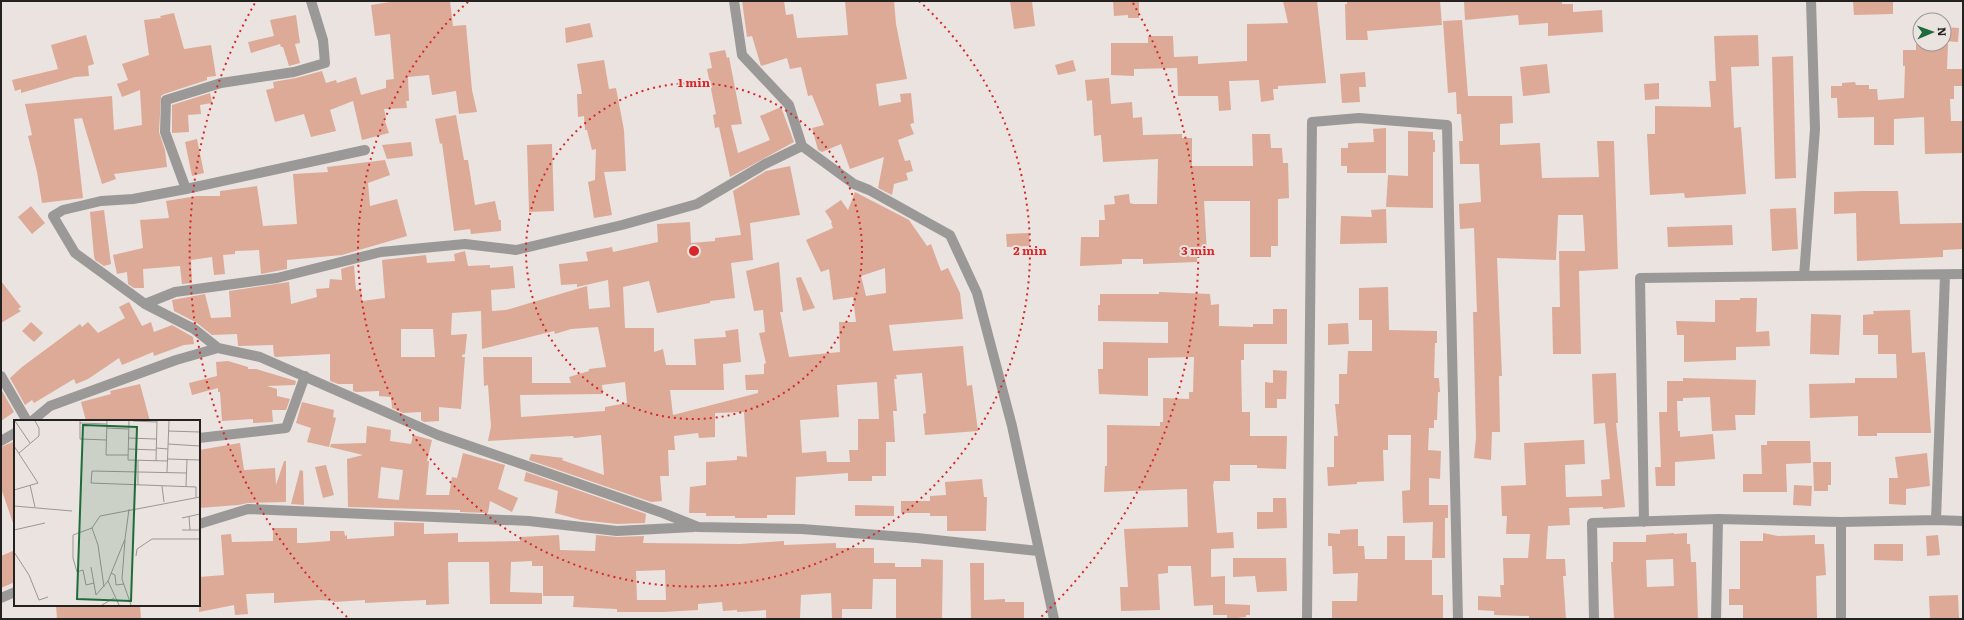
<svg xmlns="http://www.w3.org/2000/svg" width="1964" height="620" font-family="Literata,serif">
<style>
.building{fill:#dcaa96;fill-rule:evenodd}
.lines{fill:none;stroke-linecap:round;stroke-linejoin:round}
.minor{stroke:#9a9997;stroke-width:10}
.ring{fill:none;stroke:#d62828;stroke-width:2;stroke-dasharray:2 4}
.inset-road{fill:none;stroke:#9b9694;stroke-width:1}
.view{fill:#1e6c3b;fill-opacity:0.15;stroke:#1e6c3b;stroke-width:2}
.inset-edge{fill:none;stroke:#242221;stroke-width:2}
.centre{fill:#d62828;stroke:#eae3e0;stroke-width:2}
.ring-label{font-size:12px;text-anchor:middle;font-weight:bold;fill:#d62828;stroke:#eae3e0;stroke-width:4;stroke-linejoin:round;paint-order:stroke}
</style>
<rect width="100%" height="100%" fill="#eae3e0"/>
<path class="building" d="M450 1 453 26 466 25 472 90 477 112 459 114 456 91 432 95 429 75 408 77 409 101H406L407 108 384 109 386 118H384L389 133 362 140 353 101 330 110 336 131 311 137 304 114 275 122 266 90 274 88 273 82 296 78 322 71 326 83 336 80 337 83 356 77 361 95 386 88V80L394 79 390 34 375 36 371 5 390 2Z
M742 1H784L786 15 793 14 797 38 848 35 845 1H894L896 24 907 79 876 84 879 106 901 102 900 94 911 93 914 123 910 124 914 134 898 140 905 161 910 160 913 171 906 173 908 180 894 184 892 195 878 188 884 157 850 169 841 144 822 152 818 150 812 128 824 125 812 95 808 96 801 67 790 69 787 58 761 66 752 36 747 37Z
M1010 1H1032L1035 26 1014 29Z
M1113 1H1139V18H1128V15L1114 16Z
M1283 1H1317L1326 83 1278 86V89H1273L1274 100 1261 102 1259 80 1229 81 1231 110 1219 111 1218 96H1178L1177 68 1134 69V76L1111 75V43H1148V36H1173L1174 57 1198 56V64L1247 61V24L1288 23Z
M1347 1H1440L1442 25 1367 31 1368 40H1346L1345 4H1347Z
M1464 1H1562V4H1573V12L1602 10 1603 32 1548 36V23L1519 25 1518 15 1465 20Z
M1853 1H1893V14L1854 15Z
M174 13 184 49 211 45 216 76 207 77V80L164 94 161 96 159 132 165 150 167 167 114 174 116 179 102 184 82 118 74 119 83 198 42 203 37 172 28 136 32 135 25 104 112 96 114 130 142 125 140 90 122 97 117 84 128 80 122 64 149 55 144 20 161 18 160 16Z
M296 15 300 43 295 44 300 63 289 66 283 47H281L280 44 251 53 248 42 274 36 270 20Z
M1462 20 1468 96H1512L1513 123 1500 124V145L1540 143 1542 178 1599 177 1597 141H1614L1618 269 1579 271 1581 354H1553L1552 307H1560L1559 251H1585L1583 215H1558L1556 260 1497 258 1502 376H1499L1500 432H1492L1491 460 1474 458 1476 438 1473 312H1477L1474 228 1460 229 1459 204 1481 202 1479 164H1460L1459 141H1463L1461 114H1457L1456 92 1448 93 1443 21Z
M590 23 593 37 566 43 565 28Z
M1944 27 1959 28 1958 42 1944 41Z
M86 35 94 64 88 66 89 76 75 77 21 93V89L15 91 12 80 58 69 51 45Z
M1758 35 1759 66 1731 67 1734 128 1741 127 1746 194 1685 198 1684 193 1650 195 1647 134H1655V106L1711 107 1709 81H1716L1714 36Z
M1916 44H1948L1947 69H1963V86H1954V99H1950L1951 121H1962L1963 153 1925 154 1924 117 1894 119V145H1874V117L1838 118 1837 98H1831V86H1842V83L1855 82 1856 85H1869V89H1877L1878 100 1904 98 1905 66H1903V50H1916Z
M725 50 727 58 729 57 742 124 731 125 738 153 770 140 760 116 781 107 794 142 730 177 719 127 715 128 713 115 716 114 707 69 712 68 709 53Z
M1793 56 1796 178 1775 179 1772 57Z
M604 60 609 89 616 88 624 130 626 171 604 172 612 215 594 218 588 182 595 180 596 149 592 150 587 130H585L584 116 578 117 577 94H582L577 64Z
M1073 60 1076 71 1058 75 1055 65Z
M1547 64 1550 93 1523 96 1520 67Z
M1365 72 1366 87H1359L1360 102 1342 103 1340 74Z
M1109 78 1111 104 1132 102 1133 118 1142 117 1143 135 1182 134V138H1192V166H1253L1252 134H1270L1271 148H1282L1283 163H1288L1289 198 1278 199V246H1271V257H1250V201H1204L1207 254H1197V262L1143 264V259H1122V264L1080 266 1081 237H1099V220H1105L1104 205 1115 204 1114 196 1129 194 1130 203 1133 204H1157L1158 159 1103 162 1101 135 1094 136 1092 100 1087 101 1085 80Z
M1659 83V99L1645 100 1644 84Z
M210 93 212 103 200 105 201 114 188 115 189 132 172 133V105Z
M456 115 464 160H468L475 205 495 201 499 220H501V231L471 234 470 229 454 231 442 143 440 144 435 119Z
M1386 128V173H1347V166H1341V148H1348V143L1374 142 1373 129Z
M1408 131 1433 132V140H1435V152H1433V208L1386 207 1388 175 1408 176Z
M197 139 204 173 192 176 185 142Z
M411 142 413 156 387 159 382 145Z
M552 144 554 211 529 212 527 145Z
M385 160 390 175 368 183 370 206 397 199 407 236 342 255 287 260V269L261 274 259 250 235 251V254L223 255 225 274 214 275 212 257 191 260 192 283 182 284 180 266 143 269 144 288H134L128 284 127 272 117 274 113 255 143 248 140 220 169 218 166 201 197 196H220V191L257 186 263 226 297 224 293 174 328 172 327 167Z
M790 166 800 215 750 223 753 260 731 263 735 298 710 301V303L657 313 649 281 623 287 625 328H654V352L663 349 666 365H696L694 339 726 337 725 331 738 329 741 362 723 364 724 390H670L673 415 758 393V390H746L745 375 764 374V364L766 363 759 333 765 332 763 310 754 311 746 271 779 262 783 312H780L789 357 840 352 839 322H856L853 297 833 300 829 269 821 272 806 240 833 228 831 223 832 222 825 211 841 200 848 210 855 192 909 220 927 246 931 244 941 271 948 268 960 293 963 319 889 325 893 351 963 346 967 386 972 385 978 431 925 435 923 414 926 413 922 373 896 375 897 379H894L897 411H893L895 442H886V476H872V481H848V473L796 477 795 515H767V518H735V516H706V513H689L690 487 706 485V462L737 460V456L747 457 744 412 715 413V437L699 438 698 433 674 436 675 450H668L669 476H660L662 501 651 502 529 460 531 454 563 458 562 460 604 475 601 435 574 438 573 436 488 441 491 426 488 385 484 386 483 357H532V383H571L569 377 589 371V369L606 367 598 327 571 329 555 334 554 331 482 349 481 311 452 313 451 335 467 334 465 354 462 355V357H465L461 409 439 407V421L424 422 421 420V412L403 413 392 408 391 397 379 396V391L356 392 353 391V384H338L330 381V354L276 357 274 356 273 345 238 346 237 334 212 335 197 323 174 311 172 300 205 294 211 318 231 317 229 291 289 282 291 304 317 297 316 289 329 288 330 279 342 280 341 269 354 265 356 290 361 289 362 301 385 298 382 260 426 255 427 263 455 261 454 254 465 251 468 266 490 265V268L513 266 515 288 491 290 492 311 506 310 587 286 589 309 610 307 608 280 577 287V284L561 285 559 264 588 261 586 252 612 247 613 252 658 242 657 224 690 222 691 243 715 241V238L741 235 733 191 766 171ZM885 268 886 293 866 296 861 276ZM401 329H433L435 357H401ZM625 382 627 403 605 407V411L521 417 520 395 603 394 602 385ZM877 382 879 419H858V450H849L850 462H827L826 451 802 453 800 420 839 417 837 385Z
M1862 191H1898L1900 224 1963 223V249L1943 250V257L1857 261 1856 213 1834 214V192Z
M31 206 45 223 32 234 18 217Z
M1796 208 1798 249 1772 251 1770 209Z
M1386 209 1387 243 1340 244 1341 216 1372 217 1371 210Z
M104 210 111 264 104 266 95 260 94 256 90 212Z
M1732 225 1733 245 1668 247 1667 227Z
M1029 233 1030 246 1007 247 1006 234Z
M801 277 815 308 803 311 796 278Z
M1 281 21 307 18 309 21 311 1 323Z
M1388 287 1389 330 1437 331V343H1435L1434 378H1439L1440 392H1438L1437 420H1434V428H1429L1428 450 1441 451 1440 479 1429 478V505H1448V518H1445V558H1432L1433 522 1403 523 1402 491 1410 490 1411 435H1388V450H1383L1384 481 1357 482V484L1328 486 1327 467H1334V436H1338L1335 404H1339V374H1347L1348 351H1372V320H1359V288Z
M1159 292 1210 294 1211 305 1219 304V326L1253 327V324H1273V309H1287V344H1244V360H1241L1242 412H1250V436H1287L1286 469 1257 468V465H1230V481H1214L1213 485 1217 533 1233 532 1234 548 1211 549V577L1225 576V604L1250 605V615H1246V617L1227 619V615H1213V605L1194 606 1191 566H1168V573L1158 574 1160 610 1121 611 1120 587H1128L1124 529 1188 527 1187 489 1104 492 1105 466H1107V425L1160 426V422H1163V398L1189 399V392H1193L1194 357 1148 358V396L1099 394 1098 369H1103V342L1168 343V322L1098 321V305H1100V294H1159Z
M1740 298H1757L1756 332 1769 331 1770 346 1736 347V360L1684 362V335H1677L1676 321 1715 322V300H1740Z
M129 302 142 326 151 322 154 332 172 325 193 337 194 344 184 345 154 356 153 352 122 365 119 358 88 379 76 384 74 379 34 403 32 400 25 405 10 378 22 367 80 324 82 327 88 322 98 333 125 318 119 307Z
M1910 310 1912 353 1925 352 1931 433H1877V436H1858V416L1810 418 1809 384 1855 383V378H1897L1896 354H1878V335H1863V315L1874 314 1873 311Z
M1811 314 1841 315 1839 355 1810 354Z
M31 322 43 333 34 342 22 331Z
M1348 323 1349 344 1328 345V324Z
M228 361 248 367V369H256L296 381 295 385 267 386 277 389V396L290 399 286 410H272L273 422 253 423V419L222 421 220 392H218V388L192 395 189 383 217 376 216 362Z
M1273 370 1287 371 1286 399H1277V408H1265V382L1273 383Z
M1616 373 1618 423H1616L1625 507 1603 509V507L1569 508 1570 525 1548 526 1546 559H1565L1566 576H1563L1566 619H1529V616L1494 615V611L1478 610V596L1501 597 1500 585H1504L1503 558H1528L1530 534H1506L1507 516H1502L1501 486 1526 485 1524 443 1584 440 1585 464 1565 465 1566 497 1602 496 1601 480 1610 479 1605 423 1594 424 1592 374Z
M1683 378 1756 380 1755 415H1735L1736 430 1712 431 1710 397 1683 398V401H1677L1678 431H1680V437L1713 434 1715 459 1675 462V486H1656L1655 467H1661L1659 412H1667V381H1683Z
M140 384 150 421H86L81 402 111 394 110 391Z
M1 389 14 412 1 421Z
M302 402 334 410 333 417 336 418 329 447 307 442 311 428 296 423Z
M367 426 391 430 390 441 411 444 413 435 432 440 427 461H429L426 495H449L452 477 457 478 463 453 505 465 498 489 518 498 512 512 490 501 488 513 460 512V510L348 507 347 459 363 455 330 447 331 444 366 443ZM381 467 403 470 399 500 378 498Z
M15 441V523H13L1 488V447Z
M1767 441H1810L1811 463 1786 464 1787 492H1743V474H1762L1761 445H1767Z
M240 443 244 470 275 468 276 485 284 461H286V502L248 503 238 505 199 508V450Z
M1927 453 1930 486 1906 489V505L1889 504V478H1898L1895 457Z
M1813 462H1831V485H1828V491H1814Z
M326 465 334 495 323 498 315 467Z
M300 470 303 471 304 505 291 504Z
M526 472 646 514 645 523 617 524 581 520 555 513 558 491 524 481Z
M982 479 984 497H987L986 531H947V516H930V513H901V501H930V496L946 495 945 482Z
M1794 485 1812 486 1811 506 1793 505Z
M1273 498H1286L1287 528 1257 529V512H1273Z
M855 505 894 506V516H855Z
M394 522 424 523V534L458 533V542L520 541V537L559 535 560 550 595 551 596 535 617 537 644 536 643 543 740 544 784 541V545L836 543V548H874V563H895V567H921V559L943 560 942 619H896V579H873L872 609H842V619H832L831 593 801 595 800 619H766V610L737 612V610L723 611 722 602 698 604V610L663 612H617V609L573 607 574 596H543V566H532V561L511 562 510 592 542 593V604H490L489 562H449L448 563 449 604 426 605V600L365 603V600L334 602V601L319 600 274 603V593L246 594 248 614 235 615 234 605 199 612V577L224 575 221 535 231 534 232 542 273 541V528H297V543H304L330 541V531H344L345 536 347 535V539L394 536ZM665 570 666 600H637L636 571Z
M1358 529V546H1364L1365 559H1387V536H1405V560H1432V595H1443V619H1332V601H1357L1358 573 1333 574 1332 546H1328V533L1340 534V530Z
M1674 533V534L1687 533V544H1690L1691 562H1696L1698 619H1614L1611 562H1613V542H1646V535ZM1673 559 1674 586 1647 587 1646 560Z
M1763 533 1778 536 1815 535V544H1824L1826 575 1816 576 1817 619H1743V605H1729V589H1740V541H1763Z
M1938 535 1940 555 1927 556 1926 536Z
M1874 544H1903V561L1874 560Z
M15 550V582L1 588V556Z
M1233 558H1286L1287 591 1257 592 1255 576 1233 577Z
M970 563H984V600L1005 599V602H1024V619H971Z
M1958 595 1959 619H1930L1929 596Z
M56 605H140L141 619H57Z"/>
<g class="lines">
<path class="minor" d="M734 1 742 55 789 105 802 146
M186 189 165 132 166 100 221 83 294 72 325 63 323 40 311 1
M1804 276 1815 129 1811 1
M145 304 175 292 277 278 381 252 465 244 516 250 622 225 697 204 765 164 802 146 854 184 869 190 950 235 977 293 1012 426 1054 619
M218 348 194 329 145 304 75 253 53 216 63 210 101 201 133 199 186 189 365 150
M1 376 27 421
M32 421 50 406 176 360 218 348 260 357 438 435 663 513 698 527 802 529 917 538 1038 551
M199 438 286 428 305 376
M1 441 15 433
M1936 520 1945 275
M1644 522 1640 278 1963 274
M1841 522V619
M199 524 248 509 529 521 617 531 694 527
M1 598 15 592
M1307 619 1312 122 1359 118 1447 125 1458 619
M1594 619 1592 523 1718 519 1841 522 1936 520 1963 521
M1716 619 1718 519"/>
</g>
<g class="ring">
<circle cx="694" cy="251" r="168"/>
<path d="M919 1A336 336 0 1 1 469 1"/>
<path d="M347 617A504 504 0 0 1 255 3M1133 3A504 504 0 0 1 1041 617"/>
</g>
<g transform="translate(14 420)">
<rect width="186" height="186" fill="#eae3e0"/>
<path class="inset-road" d="M1 1 16 23M66 1V3L93 4M93 1 92 35H114M115 1 114 40 154 41M119 1 143 2M66 3V19L93 20M93 8 114 9M154 11 186 12M114 18 142 19M154 24 186 26M0 26 24 63 0 70M142 28 154 29M114 29 142 30M5 33 25 16V8L21 1M154 39 186 40M142 41 143 1M153 52 155 1M173 53 78 51 77 63 182 67V77M16 65 21 87M124 65V40M148 66 150 82M172 67 173 39M0 86 58 91M175 96 176 110M168 98 186 94M78 108 59 115V138L63 152 69 150 72 165 80 163M0 110 31 103M168 110H186M111 120 108 159 117 185M0 132 15 155 25 180 34 177M122 136 123 129 138 119H186M77 147 82 175 94 161 111 119 115 89M97 153 101 155 102 165 110 164M94 161 105 185M90 167 84 125 78 108 86 96 186 77M88 185 100 178"/>
<path class="view" d="M69 5 123 7 117 181 63 179Z"/>
<rect width="186" height="186" class="inset-edge"/>
</g>
<circle cx="694" cy="251" r="6" class="centre"/>
<g class="ring-label">
<text x="694" y="87">1 min</text>
<text x="1030" y="255">2 min</text>
<text x="1198" y="255">3 min</text>
</g>
<rect width="1964" height="620" fill="none" stroke="#242221" stroke-width="4"/>
<g transform="translate(1932 32) rotate(88)"><circle r="19" fill="#eae3e0" stroke="#9b9694"/>
<path d="M0-3L7 15L0 10L-7 15Z" fill="#1e6c3b"/>
<text y="-6" font-size="11" font-weight="bold" text-anchor="middle" fill="#242221">N</text>
</g>
</svg>
